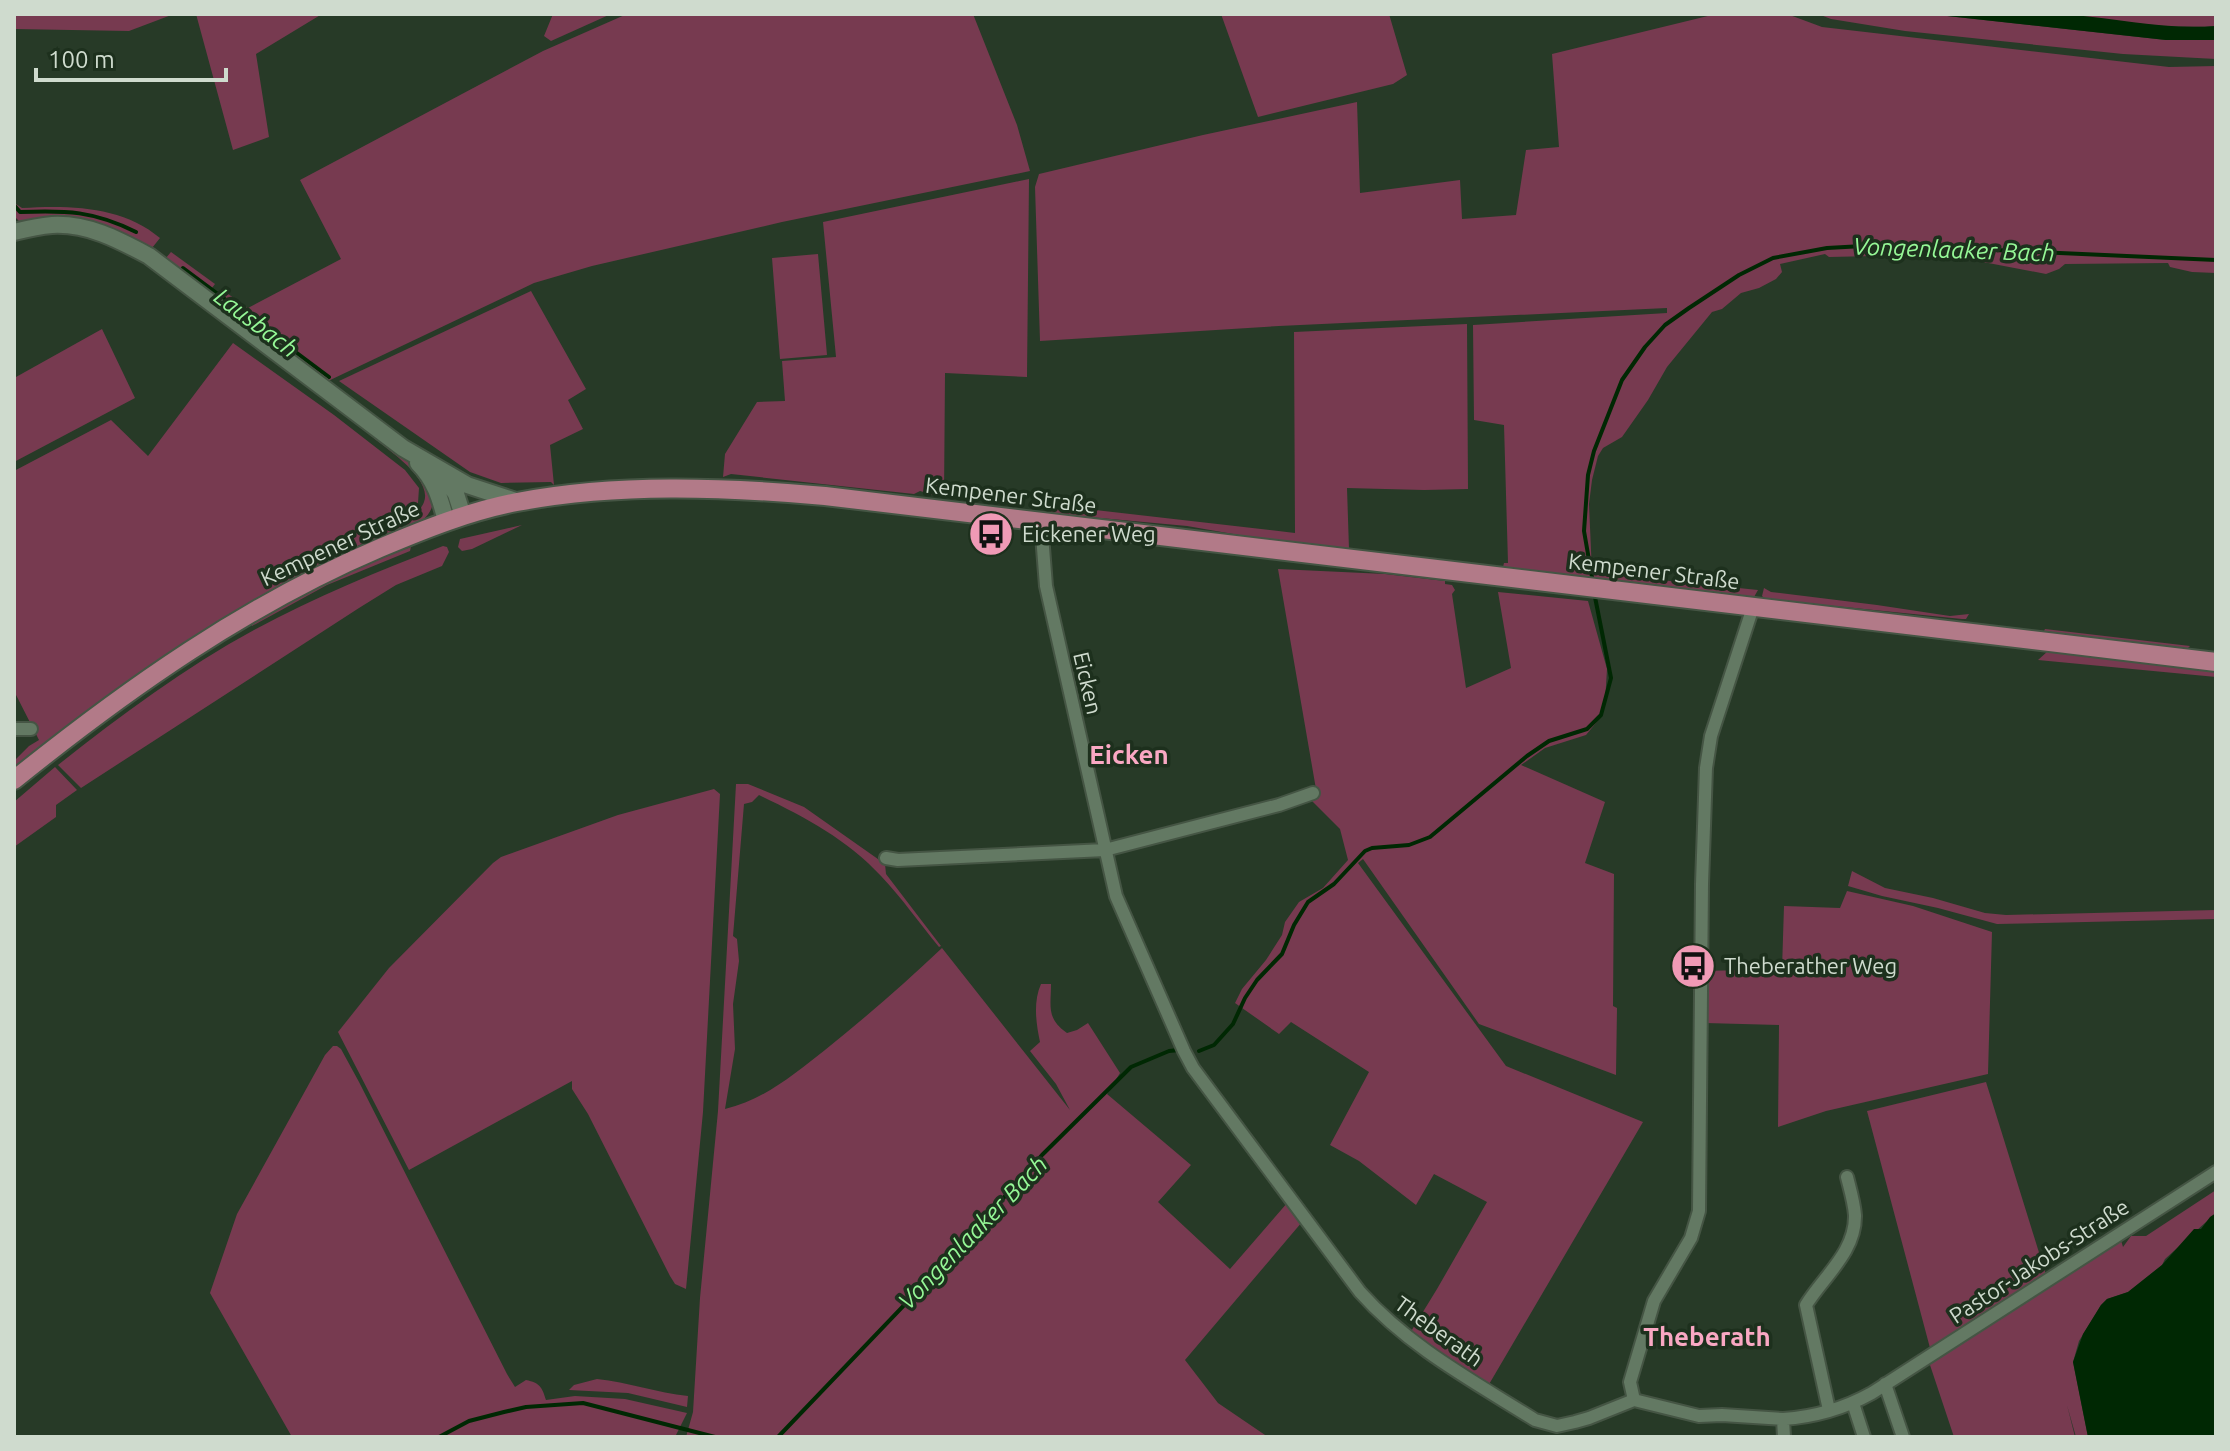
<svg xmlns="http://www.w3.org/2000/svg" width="2230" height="1451" font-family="Ubuntu,sans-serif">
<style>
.green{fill:#773a50}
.water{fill:#002803}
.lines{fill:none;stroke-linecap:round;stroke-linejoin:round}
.stream{stroke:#002803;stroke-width:4}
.street-casing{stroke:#455544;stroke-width:16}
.secondary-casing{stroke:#455544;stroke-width:20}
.primary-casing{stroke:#455544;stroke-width:22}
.street{stroke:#637963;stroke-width:12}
.secondary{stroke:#637963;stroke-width:16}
.primary{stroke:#b27a88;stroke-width:18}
.labels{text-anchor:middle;stroke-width:7;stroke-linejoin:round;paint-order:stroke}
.street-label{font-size:22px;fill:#cfdbce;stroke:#1d301d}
.poi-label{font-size:22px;fill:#cfdbce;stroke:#1d301d;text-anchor:start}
.water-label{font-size:24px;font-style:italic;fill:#95f796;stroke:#1d301d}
.quarter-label{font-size:26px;font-weight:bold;fill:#f9a8c3;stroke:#1d301d}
</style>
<rect width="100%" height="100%" fill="#273a27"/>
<path class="green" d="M14 14H174L129 31 14 29Z
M196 14H322L256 54 269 137 233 150Z
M553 14H611L551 41 544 36Z
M627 14H973L1017 125 1030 171 782 222 592 266 534 283 326 382 215 297 221 289 248 308 341 259 300 180 543 51Z
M1221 14H1389L1407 75 1393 84 1258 117Z
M1716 14H1787L1822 27 2169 67 2216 66V273L2192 272 2170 267 2168 263 2065 264 2059 269 2046 274 1983 262 1957 254 1894 251 1874 256 1829 257 1825 254 1780 264 1782 272 1776 279 1759 288 1741 293 1722 309 1712 312 1667 367 1648 400 1622 437 1603 448 1598 456 1592 480 1589 504 1592 573 1758 590 1754 597 1503 567 1504 563H1508L1504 425 1474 420 1473 325 1667 313V308L1279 326 1040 341 1035 187 1039 174 1203 135 1357 102 1360 193 1460 180 1462 219 1516 215 1526 150 1559 147 1552 54Z
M1818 14H1929L2166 40H2216V59L2123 54 1905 31 1831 19Z
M2060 14 2216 16V26C2163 30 2112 19 2060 14Z
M1029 179 1027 377 945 373 944 498 920 491 914 494 731 474 723 477 725 454 757 402 785 401 782 361 836 357 823 222Z
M14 197 16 204 22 208C69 205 123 206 160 238L152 248 121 233 21 223 14 216Z
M171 252 215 284 209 292 165 259Z
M818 254 827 355 780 359 772 258Z
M531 291 586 389 568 400 583 429 550 445 554 485 551 482 501 483 470 472 339 381Z
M1467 324 1468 489 1424 490 1347 488 1349 549 1262 539 1187 526 1057 514 1046 509 1043 504 1295 533 1294 332Z
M102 329 135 398 14 462V374L16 377Z
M233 343 334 415 405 470 419 488 418 503 401 515V528C256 582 136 683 14 774V761L29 746 39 740 14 691V471L111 420 148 456Z
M369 430 417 467 434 498C432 515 423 522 407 528L405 520C412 515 421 511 424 502 433 478 385 448 369 434Z
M522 525 472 549 462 551 458 547 460 539Z
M443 546 447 547 449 552 442 566 396 585 359 608 81 788 58 765C120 716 184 668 254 630 315 597 379 571 443 546Z
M411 547 410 551 327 585 252 626 251 622C302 592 355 566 411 547Z
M1278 569 1385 574 1445 581V584L1452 585 1455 590 1452 594 1466 688 1511 668 1498 592 1588 601 1607 669 1605 702 1600 718 1586 735 1545 748 1521 765 1605 802 1585 863 1614 874 1613 1006 1617 1008 1616 1075 1479 1024 1363 859 1358 863 1506 1066 1643 1122 1488 1386 1410 1333 1437 1289 1487 1202 1434 1174 1416 1205 1359 1161 1330 1145 1369 1072 1291 1022 1279 1034 1235 1003 1242 989 1266 960 1282 935 1285 922 1299 902 1323 888 1348 860 1340 829 1311 800 1317 795Z
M1764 588 1771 592 1877 605 1950 616 1969 614 1966 619H1962L1765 599 1762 596Z
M2045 629 2190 646 2186 650 2043 633Z
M2048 651 2216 671V677L2038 660Z
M55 767 77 790 56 805V817L14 847V802Z
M736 784H748L804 807 885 864 886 874 941 946 939 947C920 924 902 898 881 876 847 839 803 816 759 795L752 802 744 804 733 936 737 939 739 961 733 1004 735 1049 725 1109C764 1100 794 1074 825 1050 866 1017 904 984 942 948L1070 1110 1056 1084 1030 1051 1040 1042C1036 1023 1033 1002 1041 984H1051C1051 1007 1046 1018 1067 1033L1077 1030 1088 1023 1120 1073 1107 1094 1191 1165 1158 1202 1230 1269 1288 1202 1302 1222 1185 1360 1218 1403 1268 1437H686L693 1412 700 1298 718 1111Z
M714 789 720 794 703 1112 686 1289 675 1284 670 1276 588 1114 572 1089V1081L409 1170 338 1032 389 968 493 863 501 857 618 815Z
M1852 871 1885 888 1933 898 1985 913 2006 915 2216 910V919L1997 924 1938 908 1882 896 1848 886Z
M1847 891 1913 906 1992 932 1988 1074 1826 1111 1778 1127 1779 1025 1705 1023V971L1782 969 1784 906 1840 908Z
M333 1046H337L341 1049 359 1082 507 1374 515 1387 526 1380C540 1383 542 1387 546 1400L575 1396 625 1399 687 1413 675 1437H292L210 1293 237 1214 325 1055Z
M1986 1082 2046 1275 1930 1348 1867 1111Z
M2216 1190V1213L2165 1259 2162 1265 2128 1292 2107 1299 2101 1305 2079 1341 2073 1362 2088 1437H2076L2067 1405 2075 1437H1954L1928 1359 2120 1237 2123 1247 2131 1236H2146Z
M597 1379C628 1382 657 1393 688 1396L687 1407 628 1393 569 1390 574 1385Z"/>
<path class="water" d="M1929 14C1977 14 2025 11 2073 15 2121 19 2167 30 2216 26V40H2166Z
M2216 1213V1437H2088L2073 1362 2083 1334 2101 1305 2107 1299 2128 1292 2162 1265 2194 1229H2201L2210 1217Z"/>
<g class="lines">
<path class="stream" d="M14 205 20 212C66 210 94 211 136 232
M183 268 329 377
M1593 583 1584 531 1588 475 1594 451 1622 380 1645 347 1665 325 1689 308 1739 275 1773 258 1827 248 1881 245 2216 260
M1199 1051 1214 1045 1233 1024 1245 998 1257 980 1282 954 1294 925 1308 902 1334 884 1365 851 1372 848 1409 845 1430 837 1527 756 1549 741 1587 729 1601 715 1611 678 1594 592
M439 1437 469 1421 504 1412 526 1407 583 1403 715 1437
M778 1437 954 1253 1042 1155 1131 1067 1169 1051 1179 1050"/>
<g class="street-casing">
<path id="street" d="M1038 522 1042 535 1046 586 1116 896 1184 1051 1193 1068 1360 1292C1409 1347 1473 1381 1535 1420L1557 1426 1575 1422 1589 1418 1634 1400 1699 1416 1722 1415 1783 1419
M14 729H31
M886 858 898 860 1105 850 1279 805 1313 793
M1885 1384 1903 1437
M1634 1400 1630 1382 1654 1301 1691 1238 1699 1211 1702 884 1706 768 1711 736 1753 607
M1853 1403 1864 1437
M1829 1410 1806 1305C1823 1277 1856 1252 1855 1215 1854 1202 1850 1189 1847 1177
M1784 1437 1783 1419C1814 1417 1845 1408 1872 1393L2216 1172"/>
</g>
<g class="secondary-casing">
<path id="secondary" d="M14 232C26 229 39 226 52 225 88 223 119 240 149 256L403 448 467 485 519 502
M418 463C435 480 440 498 446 521
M443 475 456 494 463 516"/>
</g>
<g class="primary-casing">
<path id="primary" d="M14 780C127 689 246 605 380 548 425 529 470 511 517 502 617 483 724 487 825 496L2216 662"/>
</g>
<use href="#street" class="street"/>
<use href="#secondary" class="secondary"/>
<use href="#primary" class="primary"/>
</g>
<defs>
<g id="bus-disc" transform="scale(2.3)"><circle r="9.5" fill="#f09ab6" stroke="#1d301d"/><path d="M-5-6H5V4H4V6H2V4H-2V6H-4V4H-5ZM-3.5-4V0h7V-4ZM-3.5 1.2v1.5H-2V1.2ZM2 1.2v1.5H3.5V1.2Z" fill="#111"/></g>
</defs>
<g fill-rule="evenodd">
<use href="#bus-disc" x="991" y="534"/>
<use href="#bus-disc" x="1693" y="966"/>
</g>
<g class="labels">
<g class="street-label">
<text transform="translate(1011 495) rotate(7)" y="8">Kempener Straße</text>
<text transform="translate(340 543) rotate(-25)" y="8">Kempener Straße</text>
<text transform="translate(1654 571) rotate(7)" y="8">Kempener Straße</text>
<text transform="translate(1088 683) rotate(77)" y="8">Eicken</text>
<text transform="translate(2039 1261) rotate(-33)" y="8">Pastor-Jakobs-Straße</text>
<text transform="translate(1439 1331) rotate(36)" y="8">Theberath</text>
</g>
<g class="poi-label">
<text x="1022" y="542">Eickener Weg</text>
<text x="1724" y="974">Theberather Weg</text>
</g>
<g class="water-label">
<text transform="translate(1954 250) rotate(2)" y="8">Vongenlaaker Bach</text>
<text transform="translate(256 323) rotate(37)" y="8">Lausbach</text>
<text transform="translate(973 1233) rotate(-46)" y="8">Vongenlaaker Bach</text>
</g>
<g class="quarter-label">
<text x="1129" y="764">Eicken</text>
<text x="1707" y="1346">Theberath</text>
</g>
</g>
<rect width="2230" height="1451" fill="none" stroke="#cfdbce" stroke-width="32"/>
<path d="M36 68v12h190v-12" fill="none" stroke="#cfdbce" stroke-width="4"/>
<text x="48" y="68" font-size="24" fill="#cfdbce" stroke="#1d301d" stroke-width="6" paint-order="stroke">100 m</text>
</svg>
